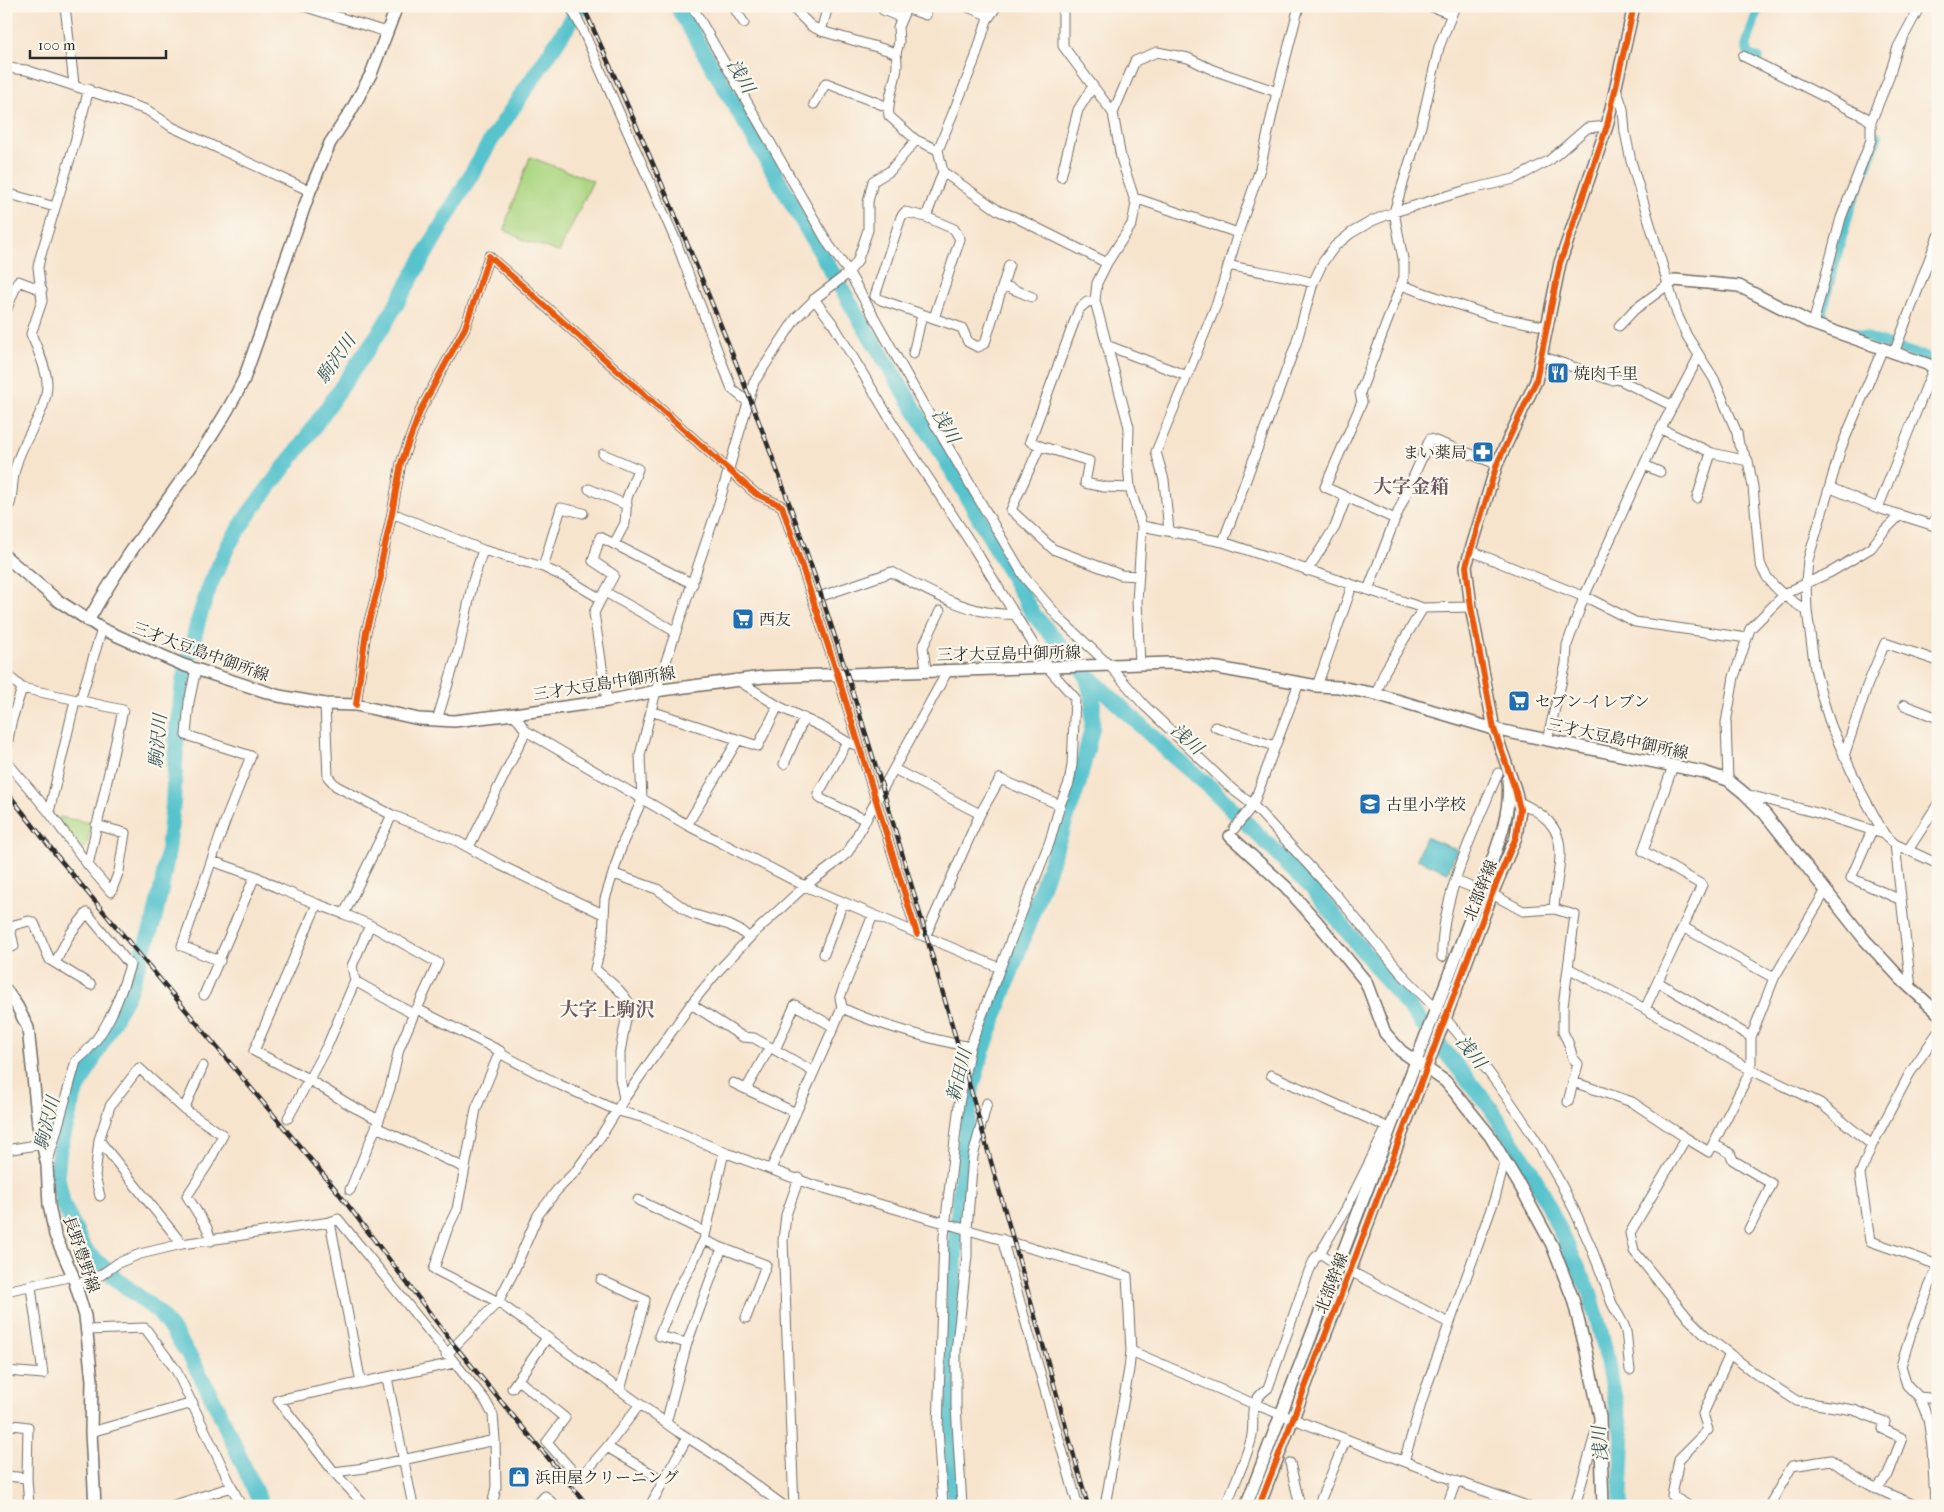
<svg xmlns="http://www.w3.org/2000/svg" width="1944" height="1512" font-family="'IM FELL French Canon','Noto Serif JP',serif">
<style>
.green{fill:#add783;stroke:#6c8157}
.water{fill:#56c3cd;stroke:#40777c}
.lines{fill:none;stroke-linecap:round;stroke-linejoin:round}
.canal{stroke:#56c3cd;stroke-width:10}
.river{stroke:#56c3cd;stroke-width:16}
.street-casing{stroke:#726c64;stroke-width:11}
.secondary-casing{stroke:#726c64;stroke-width:14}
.street{stroke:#fff;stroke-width:9}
.secondary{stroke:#fff;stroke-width:11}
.rail-casing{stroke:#2b2b2b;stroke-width:4.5}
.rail{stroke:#fbf7ec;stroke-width:2.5;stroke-dasharray:8;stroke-linecap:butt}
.cycleway-casing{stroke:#fbf7ec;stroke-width:9}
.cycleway{stroke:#e8590c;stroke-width:6}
.labels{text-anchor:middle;stroke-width:4.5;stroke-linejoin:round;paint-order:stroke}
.poi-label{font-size:16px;fill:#2b2b2b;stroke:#fbf7ec;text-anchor:start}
.street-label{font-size:16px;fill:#2b2b2b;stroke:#fbf7ec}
.water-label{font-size:18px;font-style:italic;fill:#38595c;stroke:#fbf7ec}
.quarter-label{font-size:19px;font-weight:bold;fill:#6e5961;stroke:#fbf7ec}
</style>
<rect width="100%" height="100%" fill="#fbf7ec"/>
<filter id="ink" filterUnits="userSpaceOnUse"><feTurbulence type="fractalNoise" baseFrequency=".02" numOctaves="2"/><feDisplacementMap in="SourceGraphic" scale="10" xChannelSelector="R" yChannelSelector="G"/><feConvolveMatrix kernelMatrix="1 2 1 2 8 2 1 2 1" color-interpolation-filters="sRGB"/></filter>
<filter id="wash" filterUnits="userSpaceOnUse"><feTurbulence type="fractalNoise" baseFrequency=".0096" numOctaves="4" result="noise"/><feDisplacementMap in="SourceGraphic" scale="20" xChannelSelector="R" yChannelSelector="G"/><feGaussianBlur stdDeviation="1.12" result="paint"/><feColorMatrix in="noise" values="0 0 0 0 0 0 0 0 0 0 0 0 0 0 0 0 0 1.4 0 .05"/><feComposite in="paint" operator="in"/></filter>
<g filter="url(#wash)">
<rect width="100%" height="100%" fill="#f7e4cd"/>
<path class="green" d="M530 157 593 181 559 252 526 241 505 230 507 219Z
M60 817 91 823 87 846 83 849 58 821Z"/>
<path class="water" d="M1425 837 1457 850 1448 872 1417 859Z"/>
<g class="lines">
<path class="canal" d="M1759 59 1749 55 1746 46 1759 6
M1878 136 1850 209 1831 276 1822 315 1824 320 1835 326 1892 346
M1901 349 1938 361"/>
<path class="river" d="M677 6 853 308 959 482 1033 614 1084 672 1173 756 1210 787 1311 887 1490 1107 1531 1170 1590 1293 1604 1345 1623 1441 1620 1506
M262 1506 215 1403 191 1358 174 1333 158 1312 115 1278 84 1249 63 1204 57 1174 59 1152 74 1096 129 991 153 924 162 885 168 850 173 804 177 729 183 683 198 621 210 585 229 544 250 512 302 444 383 327 490 142 581 6
M955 1506 949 1442V1420L956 1234 966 1129 972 1087 983 1050 1078 786 1092 728 1093 700 1086 675"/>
</g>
</g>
<g filter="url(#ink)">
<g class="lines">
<g class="street-casing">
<path id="street" d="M65 6 74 84
M303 6 386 32
M570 6 581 26 675 239 732 389 748 402
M692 6 829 245 848 271 923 404 1025 578 1062 621 1110 666 1144 705 1232 789 1253 805 1337 896 1401 973 1435 1008
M740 6 736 11 744 23
M791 6 811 26 821 31 887 50 896 54C901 76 886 94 889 116L916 140 938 150 943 172 999 211 1015 217 1107 263
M965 6 990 16
M1063 6V46L1113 113 1121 158 1136 204 1132 224 1107 263 1097 283 1095 301 1129 427 1128 464 1130 488 1142 526 1137 601 1140 664
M1430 6 1451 14
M906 8 926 15
M883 10 902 18
M821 31 828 6
M896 54 899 42 898 27 907 6
M1743 56 1865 117 1871 122V140L1841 218 1813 324
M6 68 26 70 147 110 172 127 310 191
M1616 88 1623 109 1625 132 1631 161 1677 314 1687 336 1714 379 1737 433 1739 445 1748 461 1753 487 1760 563C1768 586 1787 598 1807 611
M814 104 826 83 888 107
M1113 113 1135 61 1157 52 1188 58 1213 70 1277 92
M1871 122 1888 80 1898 47 1920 6
M938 150 975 59 987 20 997 6
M1061 177 1078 110 1093 86
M6 193 55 207
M1135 198 1238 233
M926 217 943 172
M1228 265C1256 272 1285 274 1313 283
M1003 285 1032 297
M1401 285 1491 316 1548 327
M814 299 833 324 893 424 972 545 1048 668 1075 698 1072 765 1069 783 1060 805 1050 841 1000 968
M1095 301 1087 302 1079 309 1030 441 1040 446 1089 461 1085 483 1104 487 1130 488
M6 311 18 281 42 290
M934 318 960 239 954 229 926 217 905 212 901 217 875 296 881 300 962 328 968 342 978 347 985 343 1009 265
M1619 326 1634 310 1669 284
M1106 345 1187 376 1217 303 1238 233 1260 169 1277 92 1299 6
M1883 348 1841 448 1808 560 1806 583 1807 611 1815 669 1822 697 1831 726 1859 788 1884 834 1895 844 1938 864
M1894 353 1938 236
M913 354 922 315
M1541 356 1611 380 1618 379 1673 406
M1661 429 1712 453 1748 461
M1040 446 1011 510 1053 549 1121 575 1138 576
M603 454 638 469 627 498 625 523 614 544
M1644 465 1660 472
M1831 488 1878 508 1938 527
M589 489 627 505
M1697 498 1711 453
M6 508 10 504C13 492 12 478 16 466 23 437 48 413 47 382 46 367 37 348 31 334L42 301 38 267 40 258 75 142 89 89
M1878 508 1934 367
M392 513 483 550 543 567 564 577 601 599 614 575 593 561 600 537 693 584
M1395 519 1325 487 1362 402 1360 393 1404 277V264L1394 212 1421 126 1439 47 1455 6
M1932 525 1938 514
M1142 526 1223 542 1423 608 1471 607
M1169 531 1164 480 1156 452 1187 376
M1223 542 1296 344 1313 283 1323 262 1335 246 1351 233 1372 221 1394 212 1467 190 1514 179 1550 160 1587 128 1607 126
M1469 550 1592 600 1635 622 1747 638
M543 567 561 508 583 513
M1307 571 1335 527 1346 498
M1368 590 1395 519 1430 439 1497 464
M605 592 676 632
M601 599 594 613 607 701
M813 599 892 572C927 591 974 617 1015 614
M196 669 189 702 186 735 251 756 226 819 182 946 220 961
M926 670 923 647 940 611
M6 674 22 688
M1317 686 1352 586
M1376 694 1385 671 1423 608
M80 701 102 629
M325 704 328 777 336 786 392 815 455 840 500 865 603 914
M356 705 366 632 381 577V564L392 513 401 463 421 409 465 328 489 256 748 487 756 494 782 506 837 673 917 934
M1904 705 1938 718
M778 706 824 728 847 742
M651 711 758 746 778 706 736 679
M514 714 526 731 687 825 805 886 1000 968 970 1047C926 1038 883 1027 842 1008L840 997 873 915
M437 720 459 648 473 581 483 550
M1215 727 1275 746
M1547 740 1566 664 1567 645 1584 597 1659 432 1699 356
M859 746 847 742 818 794 821 799 866 820
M6 752 11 723 22 688 123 710 88 865 49 812 6 761
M1844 756 1867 686 1885 643 1938 661
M784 764 804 718
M1673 766 1643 851 1702 885 1683 927 1774 978
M894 769 980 814
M1728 780 1726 723 1734 677 1750 629 1783 596 1794 589 1831 572 1871 548 1884 531 1899 516
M1745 794 1817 813 1884 834
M1519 802C1578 828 1557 859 1554 909L1575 915 1568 968 1645 1009 1751 1070 1820 1103 1872 1145 1860 1174 1870 1241 1938 1265
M49 812 75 701
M392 815 344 914 370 925 438 963 417 1009 500 1051 503 1055 560 1085 618 1111 645 1118 724 1152 810 1184 1127 1276 1131 1351 1129 1369 1105 1506
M687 825 738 740
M1234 829 1253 805 1299 683
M1872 830 1851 878 1901 900
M1895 844 1911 988
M469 847 526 731
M1908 850 1938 804
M212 861 255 876 280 889 317 904 254 1051 308 1079 350 1105 379 1120 350 1190
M88 865 111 892 119 871 125 833 96 825
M614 874 657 889 692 914 729 925 741 931 749 938
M1456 881 1481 891
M1825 892 1774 978 1751 1037V1070L1709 1152 1686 1138 1630 1233 1634 1251 1688 1318 1705 1335 1757 1375 1797 1401 1854 1410 1885 1422 1883 1429 1902 1438 1888 1475 1876 1489
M1492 894 1523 911 1554 909
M317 904 344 914
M925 937 980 814 1000 779 1060 805
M6 949 14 946 10 929 14 925 29 921 34 923 50 960 91 985
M824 954 843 902
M1442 957C1440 899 1476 826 1498 773
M1568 968 1563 1006V1032L1568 1042 1573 1058 1578 1064 1568 1102
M355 981 352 966 370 925
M1658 982 1751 1037
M204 995 255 876
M691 1004 743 1037 754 1038 814 1072
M1645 1009 1683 927
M1445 1018C1519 1105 1575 1191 1611 1301 1615 1312 1624 1321 1626 1332 1628 1344 1628 1357 1630 1370
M775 1050 795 1005 834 1027
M1573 1082 1632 1102 1686 1138
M733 1083 796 1113
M746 1089 770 1047
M624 1099 620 1078V1052L629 1003C620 988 608 981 595 969L603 937 605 899 623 842 642 800 640 755 656 691 719 503 754 382 796 318 817 297 846 275 857 262 868 230V202L873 181 890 171 916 140
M184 1109 203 1066
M288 1118 328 1044 355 981 413 1014
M379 1120 390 1088 399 1049 416 1009
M376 1127 465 1168 476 1109 500 1051
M99 1140 95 1176 100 1196
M1713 1144 1730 1153 1733 1160 1772 1184 1749 1229
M1872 1145 1910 1073 1938 1032
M6 1150 42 1144
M47 1165 76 1061C106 1037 119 1000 130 965L87 913 70 934 55 963
M465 1168 457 1209 447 1230 434 1269 498 1302 677 1431 712 1453 784 1506
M771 1169 842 1008
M638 1200 705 1232
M330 1222 361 1383
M1002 1239 1078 1506
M182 1244 99 1140 110 1106 139 1068 184 1109 223 1135 208 1164 187 1196 207 1228 211 1241
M722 1248 766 1265 746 1318
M1320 1253 1338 1265
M1350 1271 1449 1323
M601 1280 645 1300 620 1390
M76 1285 101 1275 118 1263 140 1254 182 1244 330 1222 338 1219 485 1400 493 1415 495 1440 496 1487 492 1506
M6 1291 73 1276
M88 1330 145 1328 176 1370 241 1506
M687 1343 659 1336 676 1294 704 1240 724 1152
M1131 1351 1254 1404 1445 1477 1527 1506
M446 1355 498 1302 513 1273 538 1215 557 1190 576 1171 601 1136 624 1099 691 1004 719 970 753 934 805 886 833 865 848 852 948 670
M6 1371 43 1374 31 1287
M387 1378 413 1506
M518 1380 565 1418 547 1442 577 1476H582L607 1447 640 1404
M512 1388 547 1338
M1919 1397 1938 1399
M666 1423 687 1343 722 1248 704 1240
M6 1424 28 1427 27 1478
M91 1432 193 1403
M607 1447 664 1481
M1404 1461 1425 1391 1495 1198 1505 1160
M1290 1463 1300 1506
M334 1472 365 1468 495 1440
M6 1476 27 1478 29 1506
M171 1506 232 1487
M365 1506 334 1472 278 1400 454 1363
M536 1506 545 1496 555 1506
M650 1506 687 1438
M794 1506 783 1241 786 1215 799 1178
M943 1506 938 1429 944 1236 959 1104 970 1047
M962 1506 956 1406V1351L967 1256V1229L973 1156 987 1103
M1226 1506C1234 1484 1245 1462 1251 1440 1257 1418 1244 1406 1268 1388L1309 1271 1315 1258 1320 1253 1346 1209 1387 1127 1271 1075
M1318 1506 1346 1439
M1447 1506 1456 1481
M1575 1506 1598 1424
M1689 1506 1672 1496 1679 1459 1708 1430 1703 1414 1730 1354
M1769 1506 1792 1466 1831 1460C1861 1483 1883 1492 1917 1506
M1938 1506 1935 1502 1932 1447 1928 1418 1919 1397 1907 1385 1901 1366 1912 1330 1938 1265"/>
</g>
<g class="secondary-casing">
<path id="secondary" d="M1669 284 1675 280 1739 286 1813 324 1938 368
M6 557 57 600 102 629 183 665 279 696 325 704 356 705 419 719 454 721 514 714 607 701 662 690 763 677 1170 663 1218 668 1317 686 1339 687 1376 694 1494 729 1703 772 1728 780 1744 793 1765 814 1865 940 1902 980 1938 1013
M88 621C106 589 125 559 146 530 180 481 218 433 244 379L310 191 330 143 351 111 371 74 397 6
M1230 836 1286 887 1318 923 1366 982 1385 1033 1401 1051 1445 1081 1457 1095 1490 1136 1520 1186 1552 1245 1573 1299 1586 1351 1600 1417 1603 1506
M6 990 17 1006 28 1028 38 1125 47 1165 49 1205 55 1235 73 1276 85 1316 92 1380 91 1432 95 1506
M1246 1506 1481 891C1493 856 1512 818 1508 780
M1259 1506 1350 1271 1492 894 1516 837 1520 809 1515 789 1494 729 1471 607 1466 566 1497 464 1536 381 1560 263 1607 126 1634 6"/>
</g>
<use href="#street" class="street"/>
<use href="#secondary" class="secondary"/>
<g class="rail-casing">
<path id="rail" d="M583 6C667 192 748 380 814 574 871 742 920 913 969 1084 1009 1225 1049 1365 1088 1506
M6 791 57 856 337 1191 455 1346 588 1506"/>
</g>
<use href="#rail" class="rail"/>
<g class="cycleway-casing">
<path id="cycleway" d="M356 705 366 632 381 577V564L392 513 401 463 421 409 465 328 489 256 748 487 756 494 782 506 837 673 917 934
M1259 1506 1350 1271 1492 894 1516 837 1520 809 1515 789 1494 729 1471 607 1466 566 1497 464 1536 381 1560 263 1607 126 1634 6"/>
</g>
<use href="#cycleway" class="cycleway"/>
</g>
</g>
<defs>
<g id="restaurant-square" transform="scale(1.125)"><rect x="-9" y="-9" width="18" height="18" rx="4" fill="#1f6fb2" stroke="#fbf7ec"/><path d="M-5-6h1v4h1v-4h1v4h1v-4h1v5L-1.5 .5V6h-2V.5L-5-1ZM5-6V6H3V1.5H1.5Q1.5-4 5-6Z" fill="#fff"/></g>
<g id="pharmacy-square" transform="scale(1.125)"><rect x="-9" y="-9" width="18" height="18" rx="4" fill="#1f6fb2" stroke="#fbf7ec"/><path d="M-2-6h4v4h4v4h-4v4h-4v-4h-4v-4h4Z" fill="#fff"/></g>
<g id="supermarket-square" transform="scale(1.125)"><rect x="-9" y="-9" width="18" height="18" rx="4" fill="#1f6fb2" stroke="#fbf7ec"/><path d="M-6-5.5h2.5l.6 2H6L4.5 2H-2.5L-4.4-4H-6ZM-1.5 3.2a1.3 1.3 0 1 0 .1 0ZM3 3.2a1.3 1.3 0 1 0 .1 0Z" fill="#fff"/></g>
<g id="school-square" transform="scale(1.125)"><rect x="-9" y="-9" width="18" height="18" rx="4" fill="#1f6fb2" stroke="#fbf7ec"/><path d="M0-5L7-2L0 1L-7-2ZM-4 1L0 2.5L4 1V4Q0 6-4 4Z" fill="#fff"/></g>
<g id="shop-square" transform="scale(1.125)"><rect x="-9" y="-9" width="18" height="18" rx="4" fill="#1f6fb2" stroke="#fbf7ec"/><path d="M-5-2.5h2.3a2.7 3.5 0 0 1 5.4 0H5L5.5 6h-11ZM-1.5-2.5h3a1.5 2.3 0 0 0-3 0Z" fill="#fff"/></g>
</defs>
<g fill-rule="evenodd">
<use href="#restaurant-square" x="1558" y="373"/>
<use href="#pharmacy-square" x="1483" y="452"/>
<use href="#supermarket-square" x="743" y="619"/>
<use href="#supermarket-square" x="1519" y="701"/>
<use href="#school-square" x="1370" y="804"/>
<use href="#shop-square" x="519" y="1477"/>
</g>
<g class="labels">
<g class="poi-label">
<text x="1574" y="379">焼肉千里</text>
<text x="1467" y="458" text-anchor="end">まい薬局</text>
<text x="759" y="625">西友</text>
<text x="1535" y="707">セブン-イレブン</text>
<text x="1386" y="810">古里小学校</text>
<text x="535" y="1483">浜田屋クリーニング</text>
</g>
<g class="street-label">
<text transform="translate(201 651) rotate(20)" y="6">三才大豆島中御所線</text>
<text transform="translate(1009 653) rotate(-1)" y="6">三才大豆島中御所線</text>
<text transform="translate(604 683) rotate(-9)" y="6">三才大豆島中御所線</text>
<text transform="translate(1618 738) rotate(12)" y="6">三才大豆島中御所線</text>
<text transform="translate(1480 890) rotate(-68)" y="6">北部幹線</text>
<text transform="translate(82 1254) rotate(71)" y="6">長野豊野線</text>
<text transform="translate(1331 1283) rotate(-69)" y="6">北部幹線</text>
</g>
<g class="water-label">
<text transform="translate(741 76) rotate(60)" y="6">浅川</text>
<text transform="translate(336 359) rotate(-55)" y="6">駒沢川</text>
<text transform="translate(946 426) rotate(60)" y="6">浅川</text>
<text transform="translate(1187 739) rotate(42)" y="6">浅川</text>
<text transform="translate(158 741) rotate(-85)" y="6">駒沢川</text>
<text transform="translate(1471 1052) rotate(51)" y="6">浅川</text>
<text transform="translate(959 1075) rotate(-76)" y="6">新田川</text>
<text transform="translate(47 1123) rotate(-76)" y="6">駒沢川</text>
<text transform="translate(1600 1444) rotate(-94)" y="6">浅川</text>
</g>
<g class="quarter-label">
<text x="1411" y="493">大字金箱</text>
<text x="607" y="1016">大字上駒沢</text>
</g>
</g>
<rect width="1944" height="1512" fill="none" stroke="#fbf7ec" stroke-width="25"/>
<path d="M30 50v8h136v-8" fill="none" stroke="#2b2b2b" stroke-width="2.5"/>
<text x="38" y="50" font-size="15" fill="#2b2b2b" stroke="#fbf7ec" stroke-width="4" paint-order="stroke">100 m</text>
</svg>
